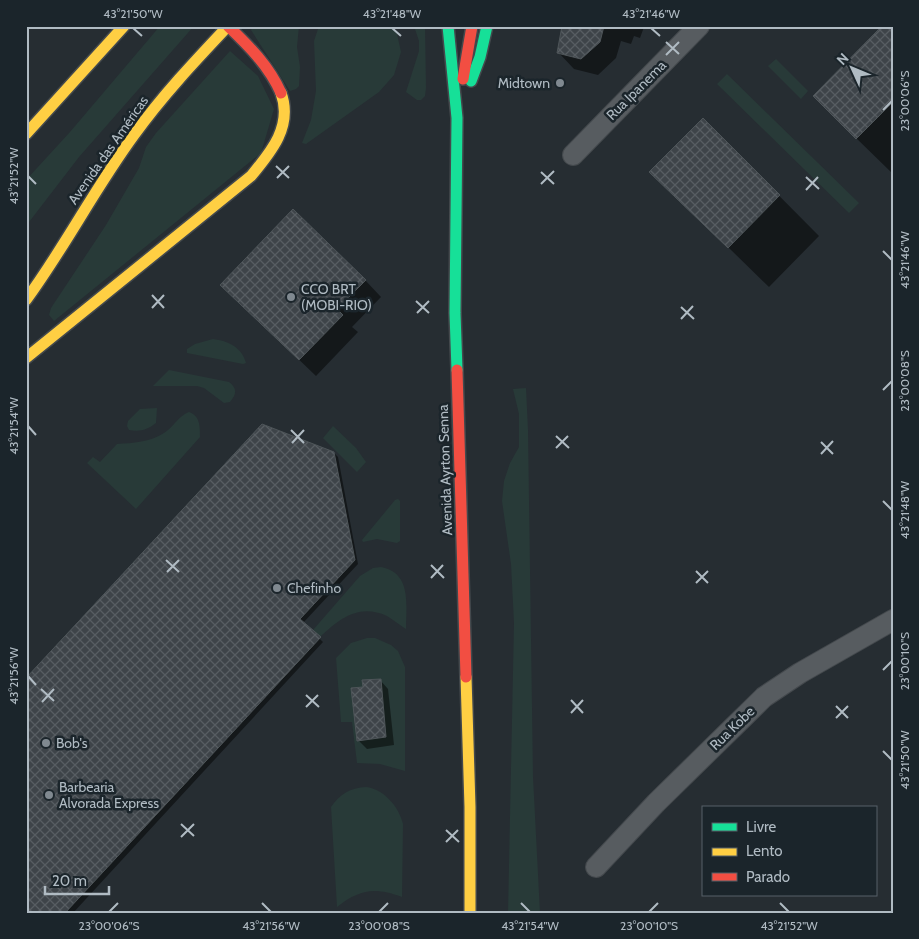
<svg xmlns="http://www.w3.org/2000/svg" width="919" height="939" font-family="Cabin,sans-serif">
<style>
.green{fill:#283a38}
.shadow{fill:#0007}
.building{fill:url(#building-cross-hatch);stroke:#4e5559}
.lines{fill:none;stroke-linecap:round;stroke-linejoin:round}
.street-casing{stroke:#44494d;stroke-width:22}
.fast-casing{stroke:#44494d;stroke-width:14}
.slow-casing{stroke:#44494d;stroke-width:14}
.jam-casing{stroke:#44494d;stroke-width:14}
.street{stroke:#575c60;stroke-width:20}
.fast{stroke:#16e098;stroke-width:11}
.slow{stroke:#ffcf43;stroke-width:11}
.jam{stroke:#f24e42;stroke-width:11}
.ticks{fill:none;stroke:#b0bbc3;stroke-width:2}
.poi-dot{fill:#808990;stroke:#1b252b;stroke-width:2}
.labels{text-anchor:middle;stroke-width:5;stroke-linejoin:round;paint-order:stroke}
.poi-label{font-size:14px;fill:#b0bbc3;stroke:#1b252b;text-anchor:start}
.street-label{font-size:14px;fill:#b0bbc3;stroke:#1b252b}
.neatline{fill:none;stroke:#b0bbc3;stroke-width:2}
.ticks-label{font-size:12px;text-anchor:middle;fill:#b0bbc3}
</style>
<defs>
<pattern id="building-cross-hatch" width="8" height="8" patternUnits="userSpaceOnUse" patternTransform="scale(1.25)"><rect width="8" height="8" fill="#3e4449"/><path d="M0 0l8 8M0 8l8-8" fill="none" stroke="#575d62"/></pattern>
</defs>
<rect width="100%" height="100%" fill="#262d32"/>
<path class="green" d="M160 26H194L79 157 26 226V180L70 132Z
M254 26H299L297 47 300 67 299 86 296 89 290 91 251 30Z
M319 26H393L397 34 401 52 394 75 379 92 306 144 302 143 311 120 316 91 314 41Z
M414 26H425L426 88 425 96 421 100H417L406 92 419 51V41Z
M230 51 258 76 274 109 261 153 54 321 49 315 51 308 106 225 139 168 146 147 156 133Z
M776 59 808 91 801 99 768 66Z
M727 74 859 203 849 213 717 84Z
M213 339C228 341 242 347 246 363L243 364 187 353V349L195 344Z
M169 370 229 382C237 388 237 394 230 402L224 403 204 388 197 386H153Z
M526 388 528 430 533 777 540 913H508L514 623 511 564 502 501 504 481 510 463 519 447V414L513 389Z
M157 408 156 423C147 430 140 432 129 430L127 426 128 421 140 409Z
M189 412C200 416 200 426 200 437L136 509 87 463 93 457 100 462 117 444C133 443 150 442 164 433 174 427 178 416 189 412Z
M333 426 356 448 366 462 357 472 323 438Z
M398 499 400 501V541L397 543 377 539 363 542 362 540 395 500Z
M381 567C412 573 406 605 406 629 399 625 394 620 387 616 359 603 339 619 320 637L313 630 360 576 373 568Z
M367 638H375L391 645 398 651 405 667V771L380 764 357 763 352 722H341L336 658 351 643Z
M366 787C384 789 399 807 403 824L402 897C375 887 360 889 337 907L331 807C340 794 350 788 366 787Z"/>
<path class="shadow" d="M563 26H650L649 28 644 27 640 38 634 36 631 44 621 41 616 58 598 75 574 69 558 52Z
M893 26V174L854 136Z
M703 119 819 236 769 287 691 211Z
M365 280 381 297 352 327 358 332 316 376 238 301Z
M334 453 338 457 358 564 303 623 323 642 73 913H26Z
M380 680 388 689 394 745 367 749 359 741 364 688Z"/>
<path class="building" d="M562 26H604L600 42 581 59 557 53Z
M882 26H893V102L856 139 813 96Z
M703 118 780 195 728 248 649 172Z
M293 209 366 280 337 309 343 315 299 360 220 285Z
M262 424 334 452 355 560 300 619 321 637 65 913H26V678Z
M381 679 386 737 357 741 351 688 363 687 362 680Z"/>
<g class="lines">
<g class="street-casing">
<path id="street" d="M573 155 699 26
M596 867 656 803 764 697 800 673 893 620"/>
</g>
<g class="fast-casing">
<path id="fast" d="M448 26 457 118 455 313 457 370
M471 81 480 57 487 26"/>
</g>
<g class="slow-casing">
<path id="slow" d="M26 134 124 26
M26 300C65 247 95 188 134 135 162 96 195 61 228 26
M26 358 251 176C271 152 293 126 281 93
M466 677 470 807V913"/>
</g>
<g class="jam-casing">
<path id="jam" d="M228 26C249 46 269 66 281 93
M463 79 472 26
M457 370 466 677"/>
</g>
<use href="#street" class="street"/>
<use href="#fast" class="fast"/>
<use href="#slow" class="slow"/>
<use href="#jam" class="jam"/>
</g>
<path class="ticks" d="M133 28 142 36M392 28 401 36M651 28 660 36M666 42 679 54M666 55 679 42M883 110 892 101M276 166 289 178M541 172 554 184M28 176 36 184M806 177 819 189M277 178 289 166M541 184 554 171M806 190 818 177M883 251 892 260M152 295 164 308M416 301 429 313M681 307 694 319M152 308 164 295M417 313 429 301M681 319 693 306M883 390 892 381M28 426 36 435M291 430 304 443M556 436 569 448M821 442 833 454M292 443 304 430M556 448 568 436M821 454 833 441M883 501 892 510M166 560 179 572M431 565 444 578M696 571 708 583M167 572 179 560M431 578 443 565M696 583 708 571M883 670 892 661M28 676 36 685M41 689 54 701M306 695 319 707M571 700 583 713M42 702 54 689M836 706 848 718M306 707 318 695M571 713 583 700M836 718 848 706M883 751 892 760M181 824 194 836M446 830 459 842M181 837 194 824M446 842 458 830M262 903 271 912M521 903 530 912M780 903 789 912M109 912 118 903M379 912 388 903M649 912 658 903"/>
<g class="poi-dot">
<circle cx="560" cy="83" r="5"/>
<circle cx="291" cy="297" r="5"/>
<circle cx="277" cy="588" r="5"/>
<circle cx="46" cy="743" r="5"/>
<circle cx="49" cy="795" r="5"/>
</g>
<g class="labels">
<g class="poi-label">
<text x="550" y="88" text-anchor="end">Midtown</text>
<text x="301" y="294">CCO BRT<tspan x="301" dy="16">(MOBI-RIO)</tspan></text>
<text x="287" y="593">Chefinho</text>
<text x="56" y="748">Bob's</text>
<text x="59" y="792">Barbearia<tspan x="59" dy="16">Alvorada Express</tspan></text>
</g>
<g class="street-label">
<text transform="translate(636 90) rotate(-45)" y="5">Rua Ipanema</text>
<text transform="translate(108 150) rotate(-55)" y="5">Avenida das Américas</text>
<text transform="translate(445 470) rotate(-92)" y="5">Avenida Ayrton Senna</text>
<text transform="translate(732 728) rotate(-44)" y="5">Rua Kobe</text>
</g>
</g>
<rect width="919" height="939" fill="none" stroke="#1b252b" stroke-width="55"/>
<rect x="702" y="806" width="175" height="90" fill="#1b252b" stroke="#576168"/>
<rect x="712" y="823" width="25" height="8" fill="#16e098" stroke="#576168"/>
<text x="746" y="832" font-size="15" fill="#b0bbc3">Livre</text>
<rect x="712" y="848" width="25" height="8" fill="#ffcf43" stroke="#576168"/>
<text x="746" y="856" font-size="15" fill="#b0bbc3">Lento</text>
<rect x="712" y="873" width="25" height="8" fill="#f24e42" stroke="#576168"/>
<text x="746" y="882" font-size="15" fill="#b0bbc3">Parado</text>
<g transform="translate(852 68) rotate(314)" stroke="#1b252b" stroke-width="4" paint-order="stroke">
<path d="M0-4L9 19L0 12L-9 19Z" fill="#b0bbc3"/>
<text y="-8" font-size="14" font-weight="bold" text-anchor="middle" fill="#b0bbc3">N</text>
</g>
<path d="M45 886v8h64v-8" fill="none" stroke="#b0bbc3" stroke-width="2.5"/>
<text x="52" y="886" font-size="15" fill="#b0bbc3" stroke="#1b252b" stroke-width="4" paint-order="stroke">20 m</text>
<rect x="28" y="28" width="864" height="884" class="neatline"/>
<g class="ticks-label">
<text x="133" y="18">43°21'50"W</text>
<text x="392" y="18">43°21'48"W</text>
<text x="651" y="18">43°21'46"W</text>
<text transform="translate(905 101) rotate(-90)" y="4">23°00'06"S</text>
<text transform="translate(14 176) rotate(-90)" y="4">43°21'52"W</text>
<text transform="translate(905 260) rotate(-90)" y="4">43°21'46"W</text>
<text transform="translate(905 381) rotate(-90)" y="4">23°00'08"S</text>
<text transform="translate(14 426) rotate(-90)" y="4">43°21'54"W</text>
<text transform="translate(905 510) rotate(-90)" y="4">43°21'48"W</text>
<text transform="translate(905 661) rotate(-90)" y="4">23°00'10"S</text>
<text transform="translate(14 676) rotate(-90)" y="4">43°21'56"W</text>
<text transform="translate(905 760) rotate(-90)" y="4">43°21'50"W</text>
<text x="109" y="930">23°00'06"S</text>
<text x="271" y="930">43°21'56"W</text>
<text x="379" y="930">23°00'08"S</text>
<text x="530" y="930">43°21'54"W</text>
<text x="649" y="930">23°00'10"S</text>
<text x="789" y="930">43°21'52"W</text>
</g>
</svg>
